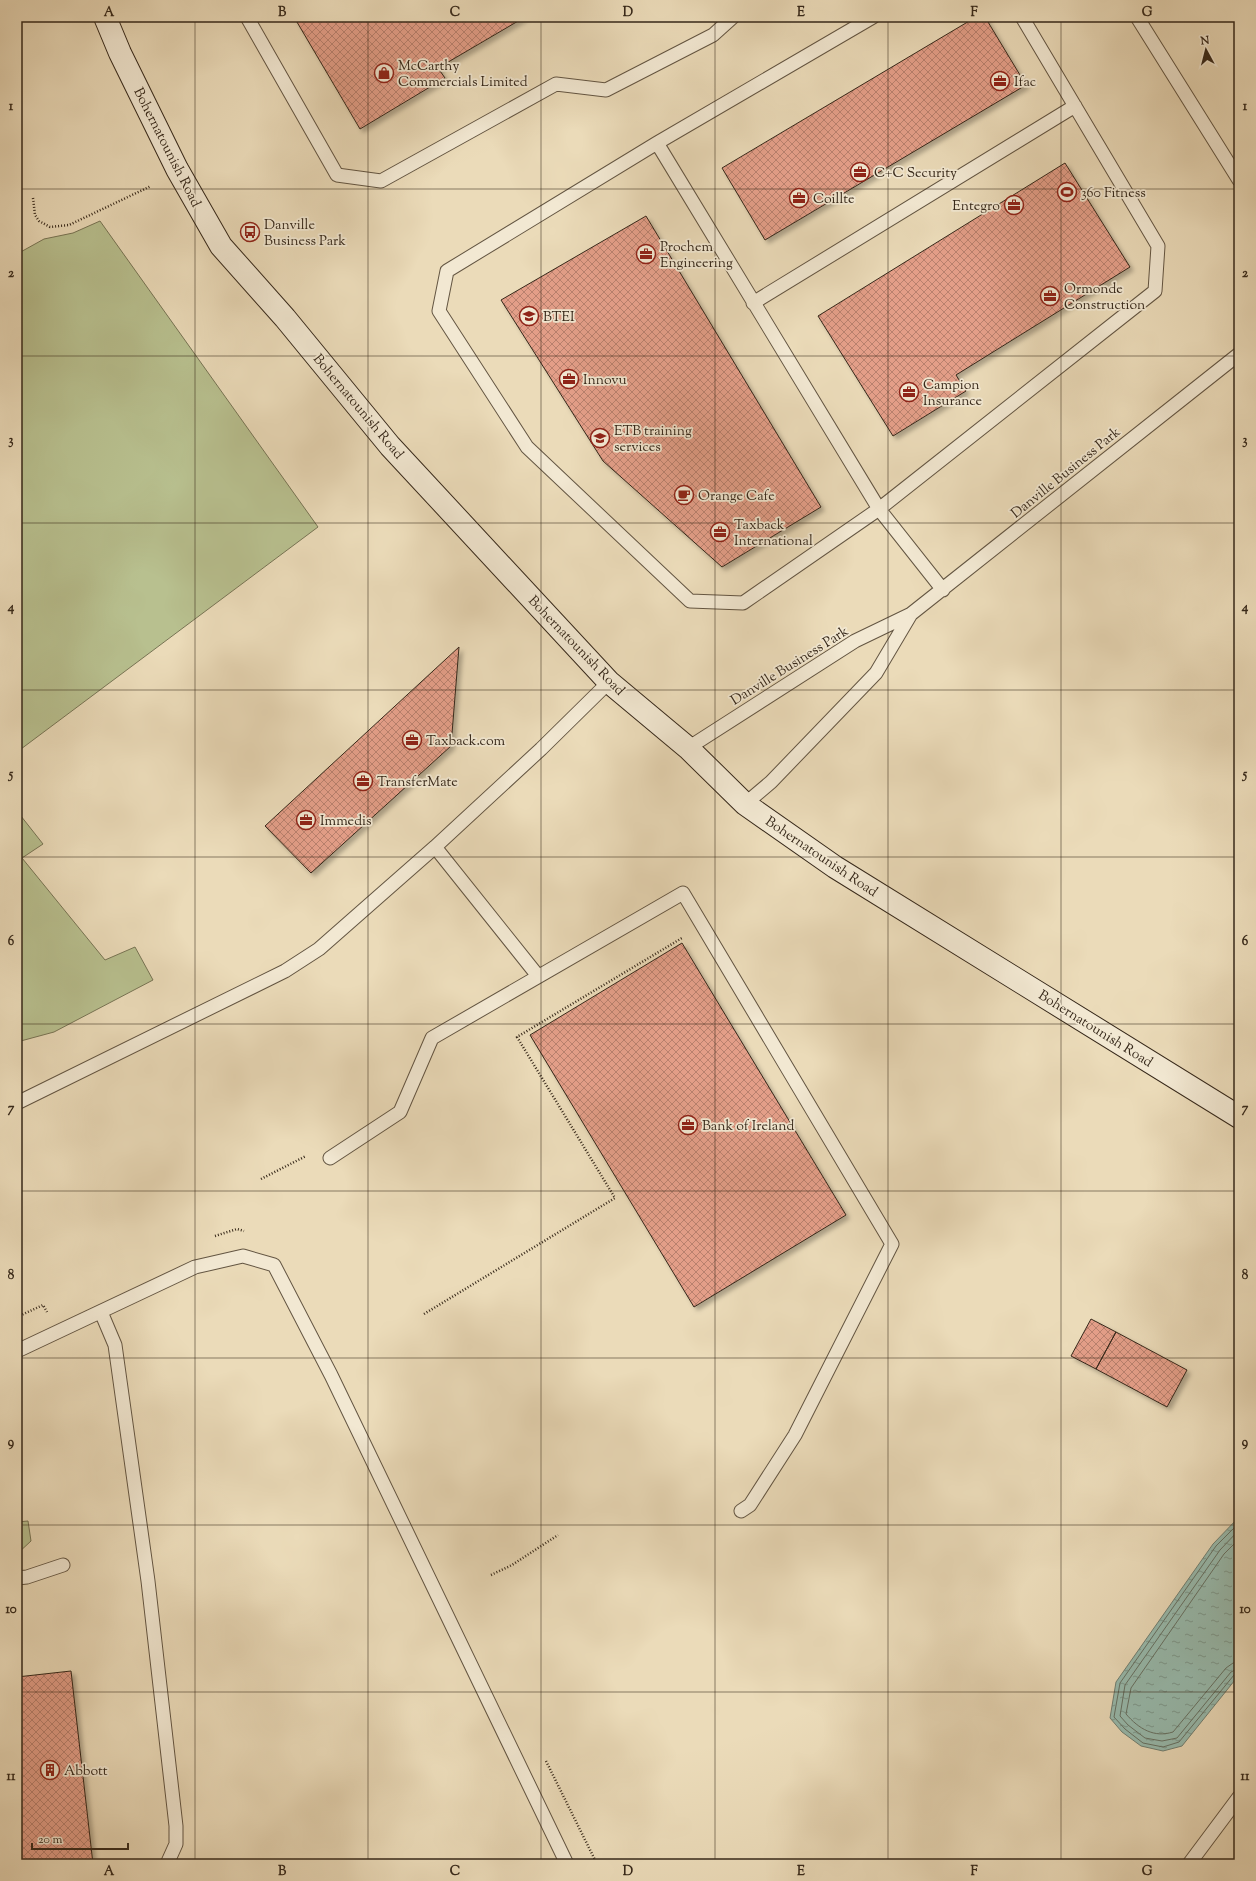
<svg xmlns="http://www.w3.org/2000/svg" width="1256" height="1881" font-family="'Sorts Mill Goudy',serif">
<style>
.green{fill:#b8c08f;stroke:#777454}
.water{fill:url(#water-ripples);stroke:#718073}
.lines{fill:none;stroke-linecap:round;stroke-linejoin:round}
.shore{stroke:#677264;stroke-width:1}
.building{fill:url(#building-cross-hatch);stroke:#36281a;filter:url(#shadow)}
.lane-casing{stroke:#635542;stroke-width:15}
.secondary-casing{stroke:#36281a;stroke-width:24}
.path{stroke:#36281a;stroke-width:2.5;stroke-dasharray:1 2;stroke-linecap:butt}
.lane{stroke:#f2e8d2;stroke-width:13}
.secondary{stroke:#f2e8d2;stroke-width:22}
.grid{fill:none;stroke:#36281a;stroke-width:1;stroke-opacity:0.55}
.labels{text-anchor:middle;stroke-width:3.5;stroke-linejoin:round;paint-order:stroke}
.poi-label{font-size:14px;fill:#36281a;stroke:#f2e8d2;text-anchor:start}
.street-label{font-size:14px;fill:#36281a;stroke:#f2e8d2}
.neatline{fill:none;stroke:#36281a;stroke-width:1.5}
.grid-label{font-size:13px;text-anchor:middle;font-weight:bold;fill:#36281a}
</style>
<defs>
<pattern id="water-ripples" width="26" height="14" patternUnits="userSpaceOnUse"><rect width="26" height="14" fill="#98bbae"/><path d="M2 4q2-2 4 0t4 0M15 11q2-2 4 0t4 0" fill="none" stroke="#7d988d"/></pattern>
<pattern id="building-cross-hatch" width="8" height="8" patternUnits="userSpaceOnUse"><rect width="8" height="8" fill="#e39e88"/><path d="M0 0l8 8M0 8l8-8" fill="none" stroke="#b9816e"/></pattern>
<filter id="shadow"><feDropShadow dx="3.5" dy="3.5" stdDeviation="2" flood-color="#0004"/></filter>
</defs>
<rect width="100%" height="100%" fill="#ebdbb9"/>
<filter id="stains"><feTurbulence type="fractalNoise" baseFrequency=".005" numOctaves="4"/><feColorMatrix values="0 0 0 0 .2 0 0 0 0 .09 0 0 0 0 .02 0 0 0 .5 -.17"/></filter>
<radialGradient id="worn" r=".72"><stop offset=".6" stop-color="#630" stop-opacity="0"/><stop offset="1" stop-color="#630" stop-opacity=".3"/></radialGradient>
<path class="green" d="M100 221 318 527 17 752V254L44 239 73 233Z
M17 811 43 844 22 858 105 960 135 947 153 980 54 1032 17 1042Z
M28 1521 31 1541 17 1554V1522Z"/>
<path class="water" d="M1239 1517V1675L1182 1746 1163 1751 1141 1746 1122 1732 1110 1718 1116 1682 1213 1544Z"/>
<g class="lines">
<path class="shore" d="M1239 1523 1216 1546 1120 1683 1114 1717 1125 1729 1143 1743 1163 1747 1179 1742 1234 1675 1239 1673
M1239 1530 1220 1550 1125 1685 1120 1716 1128 1725 1145 1738 1162 1741 1177 1738 1231 1672 1239 1668
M1239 1539 1224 1554 1131 1688 1126 1714C1139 1729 1154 1738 1173 1732L1226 1668 1233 1663 1239 1662"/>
</g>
<path class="building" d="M294 17H525L438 68 445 78 360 129Z
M976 17H985L1026 85 765 240 722 168Z
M1065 163 1130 267 956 375 966 391 893 436 818 316Z
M646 216 821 507 722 567 603 461 501 300Z
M459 647 451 746 311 873 265 826Z
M682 943 846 1215 694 1307 530 1035Z
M1091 1319 1116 1332 1096 1369 1071 1356Z
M1116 1332 1187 1370 1167 1407 1096 1369Z
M71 1671 93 1864H17V1677Z"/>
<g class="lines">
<g class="lane-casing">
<path id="lane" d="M247 17 337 175 381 181 556 84 606 90 713 35 733 17
M873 17 657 143 447 271 439 311 527 447 690 601 743 603 879 509 1155 291 1158 246 1022 17
M1137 17 1239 180
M657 143 879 509 943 590
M753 303 1075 106
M688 748 855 641 911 614 1239 354
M745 804 771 782 876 673 911 614
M435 847 538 976
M17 1103 285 971 319 949 435 847 541 749 609 682
M330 1158 400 1112 432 1038 683 893 892 1244 795 1435 750 1505 741 1511
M101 1312 115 1345 148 1581 176 1826V1844L167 1864
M17 1351 195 1267 243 1256 274 1265 331 1375 567 1864
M17 1578 27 1577 63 1565
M1189 1864 1239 1797"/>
</g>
<g class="secondary-casing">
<path id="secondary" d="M105 17 120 53 177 169 221 246 285 318 390 446 609 682 688 748 745 804 835 867 1239 1117"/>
</g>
<path class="path" d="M33 198 35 215 39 221 50 227 69 225 151 186
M261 1179 306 1156
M215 1236 237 1229 244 1231
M424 1314 615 1198 517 1037 682 938
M17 1317 43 1305 47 1312
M491 1575 512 1565 558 1535
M546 1761 597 1864"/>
<use href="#lane" class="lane"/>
<use href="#secondary" class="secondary"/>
</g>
<path class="grid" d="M195 17V1864M368 17V1864M541 17V1864M715 17V1864M888 17V1864M1061 17V1864M17 189H1239M17 356H1239M17 523H1239M17 690H1239M17 857H1239M17 1024H1239M17 1191H1239M17 1358H1239M17 1525H1239M17 1692H1239"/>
<defs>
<g id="shop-ring" transform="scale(1)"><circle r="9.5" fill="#f2e8d2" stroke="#8f2418" stroke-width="1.5"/><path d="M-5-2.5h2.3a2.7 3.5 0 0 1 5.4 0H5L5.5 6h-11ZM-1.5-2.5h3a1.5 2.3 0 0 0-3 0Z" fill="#8f2418"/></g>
<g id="office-ring" transform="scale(1)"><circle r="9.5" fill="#f2e8d2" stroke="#8f2418" stroke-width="1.5"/><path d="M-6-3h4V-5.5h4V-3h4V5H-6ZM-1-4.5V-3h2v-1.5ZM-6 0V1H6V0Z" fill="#8f2418"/></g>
<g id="stadium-ring" transform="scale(1)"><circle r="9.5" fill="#f2e8d2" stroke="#8f2418" stroke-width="1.5"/><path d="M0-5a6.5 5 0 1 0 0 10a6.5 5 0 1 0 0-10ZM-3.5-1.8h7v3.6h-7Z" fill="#8f2418"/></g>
<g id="bus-ring" transform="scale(1)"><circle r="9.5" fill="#f2e8d2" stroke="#8f2418" stroke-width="1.5"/><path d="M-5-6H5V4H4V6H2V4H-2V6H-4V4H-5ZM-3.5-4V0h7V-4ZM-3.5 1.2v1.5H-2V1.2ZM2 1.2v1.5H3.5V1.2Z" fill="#8f2418"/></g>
<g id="university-ring" transform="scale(1)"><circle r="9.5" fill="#f2e8d2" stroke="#8f2418" stroke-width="1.5"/><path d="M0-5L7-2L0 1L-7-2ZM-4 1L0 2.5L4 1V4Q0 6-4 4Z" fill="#8f2418"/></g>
<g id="cafe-ring" transform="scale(1)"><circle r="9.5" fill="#f2e8d2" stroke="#8f2418" stroke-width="1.5"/><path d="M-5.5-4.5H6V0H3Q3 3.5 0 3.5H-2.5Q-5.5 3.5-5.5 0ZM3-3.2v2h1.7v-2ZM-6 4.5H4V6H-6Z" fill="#8f2418"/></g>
<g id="building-ring" transform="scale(1)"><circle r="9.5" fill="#f2e8d2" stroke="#8f2418" stroke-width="1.5"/><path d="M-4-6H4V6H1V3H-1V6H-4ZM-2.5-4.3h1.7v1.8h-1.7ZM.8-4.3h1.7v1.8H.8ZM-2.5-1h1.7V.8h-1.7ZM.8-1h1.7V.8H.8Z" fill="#8f2418"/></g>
</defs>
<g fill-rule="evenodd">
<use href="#shop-ring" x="384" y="73"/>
<use href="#office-ring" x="1000" y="81"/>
<use href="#office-ring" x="860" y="172"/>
<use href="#stadium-ring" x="1067" y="192"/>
<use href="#office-ring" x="799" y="198"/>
<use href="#office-ring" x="1014" y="205"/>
<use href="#bus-ring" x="250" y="232"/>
<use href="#office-ring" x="646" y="254"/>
<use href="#office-ring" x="1050" y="296"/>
<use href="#university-ring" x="529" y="316"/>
<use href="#office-ring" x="569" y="379"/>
<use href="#office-ring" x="909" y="392"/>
<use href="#university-ring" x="600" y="438"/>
<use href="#cafe-ring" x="684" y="495"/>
<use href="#office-ring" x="720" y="532"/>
<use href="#office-ring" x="412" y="740"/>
<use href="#office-ring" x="363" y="781"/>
<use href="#office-ring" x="306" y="820"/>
<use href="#office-ring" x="688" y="1125"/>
<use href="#building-ring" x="50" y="1770"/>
</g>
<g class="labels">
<g class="poi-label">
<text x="398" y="70">McCarthy<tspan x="398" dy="16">Commercials Limited</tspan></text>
<text x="1014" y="86">Ifac</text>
<text x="874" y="177">C+C Security</text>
<text x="1081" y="197">360 Fitness</text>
<text x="813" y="203">Coillte</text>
<text x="1000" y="210" text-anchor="end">Entegro</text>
<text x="264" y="229">Danville<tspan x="264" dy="16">Business Park</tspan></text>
<text x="660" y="251">Prochem<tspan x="660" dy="16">Engineering</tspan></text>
<text x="1064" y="293">Ormonde<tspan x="1064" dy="16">Construction</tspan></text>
<text x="543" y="321">BTEI</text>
<text x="583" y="384">Innovu</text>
<text x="923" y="389">Campion<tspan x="923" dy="16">Insurance</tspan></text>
<text x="614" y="435">ETB training<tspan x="614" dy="16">services</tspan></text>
<text x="698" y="500">Orange Cafe</text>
<text x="734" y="529">Taxback<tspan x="734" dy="16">International</tspan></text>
<text x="426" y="745">Taxback.com</text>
<text x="377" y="786">TransferMate</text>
<text x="320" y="825">Immedis</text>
<text x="702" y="1130">Bank of Ireland</text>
<text x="64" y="1775">Abbott</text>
</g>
<g class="street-label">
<text transform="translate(168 147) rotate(63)" y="5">Bohernatounish Road</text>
<text transform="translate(359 406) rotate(50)" y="5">Bohernatounish Road</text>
<text transform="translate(1065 472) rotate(-39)" y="5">Danville Business Park</text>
<text transform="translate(577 645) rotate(46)" y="5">Bohernatounish Road</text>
<text transform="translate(789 665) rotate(-32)" y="5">Danville Business Park</text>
<text transform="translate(822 856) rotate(34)" y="5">Bohernatounish Road</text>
<text transform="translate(1096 1028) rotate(32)" y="5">Bohernatounish Road</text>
</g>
</g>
<rect width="1256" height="1881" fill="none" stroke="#ebdbb9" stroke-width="44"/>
<g transform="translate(1206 50) rotate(353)" stroke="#f2e8d2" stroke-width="3" paint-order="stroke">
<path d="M0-3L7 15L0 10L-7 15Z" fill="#36281a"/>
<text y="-6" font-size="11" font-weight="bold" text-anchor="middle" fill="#36281a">N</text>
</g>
<path d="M32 1843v6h96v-6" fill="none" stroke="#36281a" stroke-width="2"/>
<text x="38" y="1843" font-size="12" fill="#36281a" stroke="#f2e8d2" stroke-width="3" paint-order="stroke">20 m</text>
<rect x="22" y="22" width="1212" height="1837" class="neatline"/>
<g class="grid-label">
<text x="109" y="16">A</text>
<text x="282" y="16">B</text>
<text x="455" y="16">C</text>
<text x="628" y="16">D</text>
<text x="801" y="16">E</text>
<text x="974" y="16">F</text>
<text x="1147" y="16">G</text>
<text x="11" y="110">1</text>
<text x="1245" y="110">1</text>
<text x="11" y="277">2</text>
<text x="1245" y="277">2</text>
<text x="11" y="444">3</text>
<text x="1245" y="444">3</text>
<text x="11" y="611">4</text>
<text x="1245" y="611">4</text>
<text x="11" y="778">5</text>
<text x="1245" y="778">5</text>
<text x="11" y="945">6</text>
<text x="1245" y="945">6</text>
<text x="11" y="1112">7</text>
<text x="1245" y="1112">7</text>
<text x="11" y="1279">8</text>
<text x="1245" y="1279">8</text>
<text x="11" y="1446">9</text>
<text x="1245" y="1446">9</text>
<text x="11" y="1613">10</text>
<text x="1245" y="1613">10</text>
<text x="11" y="1780">11</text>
<text x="1245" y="1780">11</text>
<text x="109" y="1875">A</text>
<text x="282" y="1875">B</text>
<text x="455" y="1875">C</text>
<text x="628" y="1875">D</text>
<text x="801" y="1875">E</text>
<text x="974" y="1875">F</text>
<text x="1147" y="1875">G</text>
</g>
<rect width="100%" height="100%" filter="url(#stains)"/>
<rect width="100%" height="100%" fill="url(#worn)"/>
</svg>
